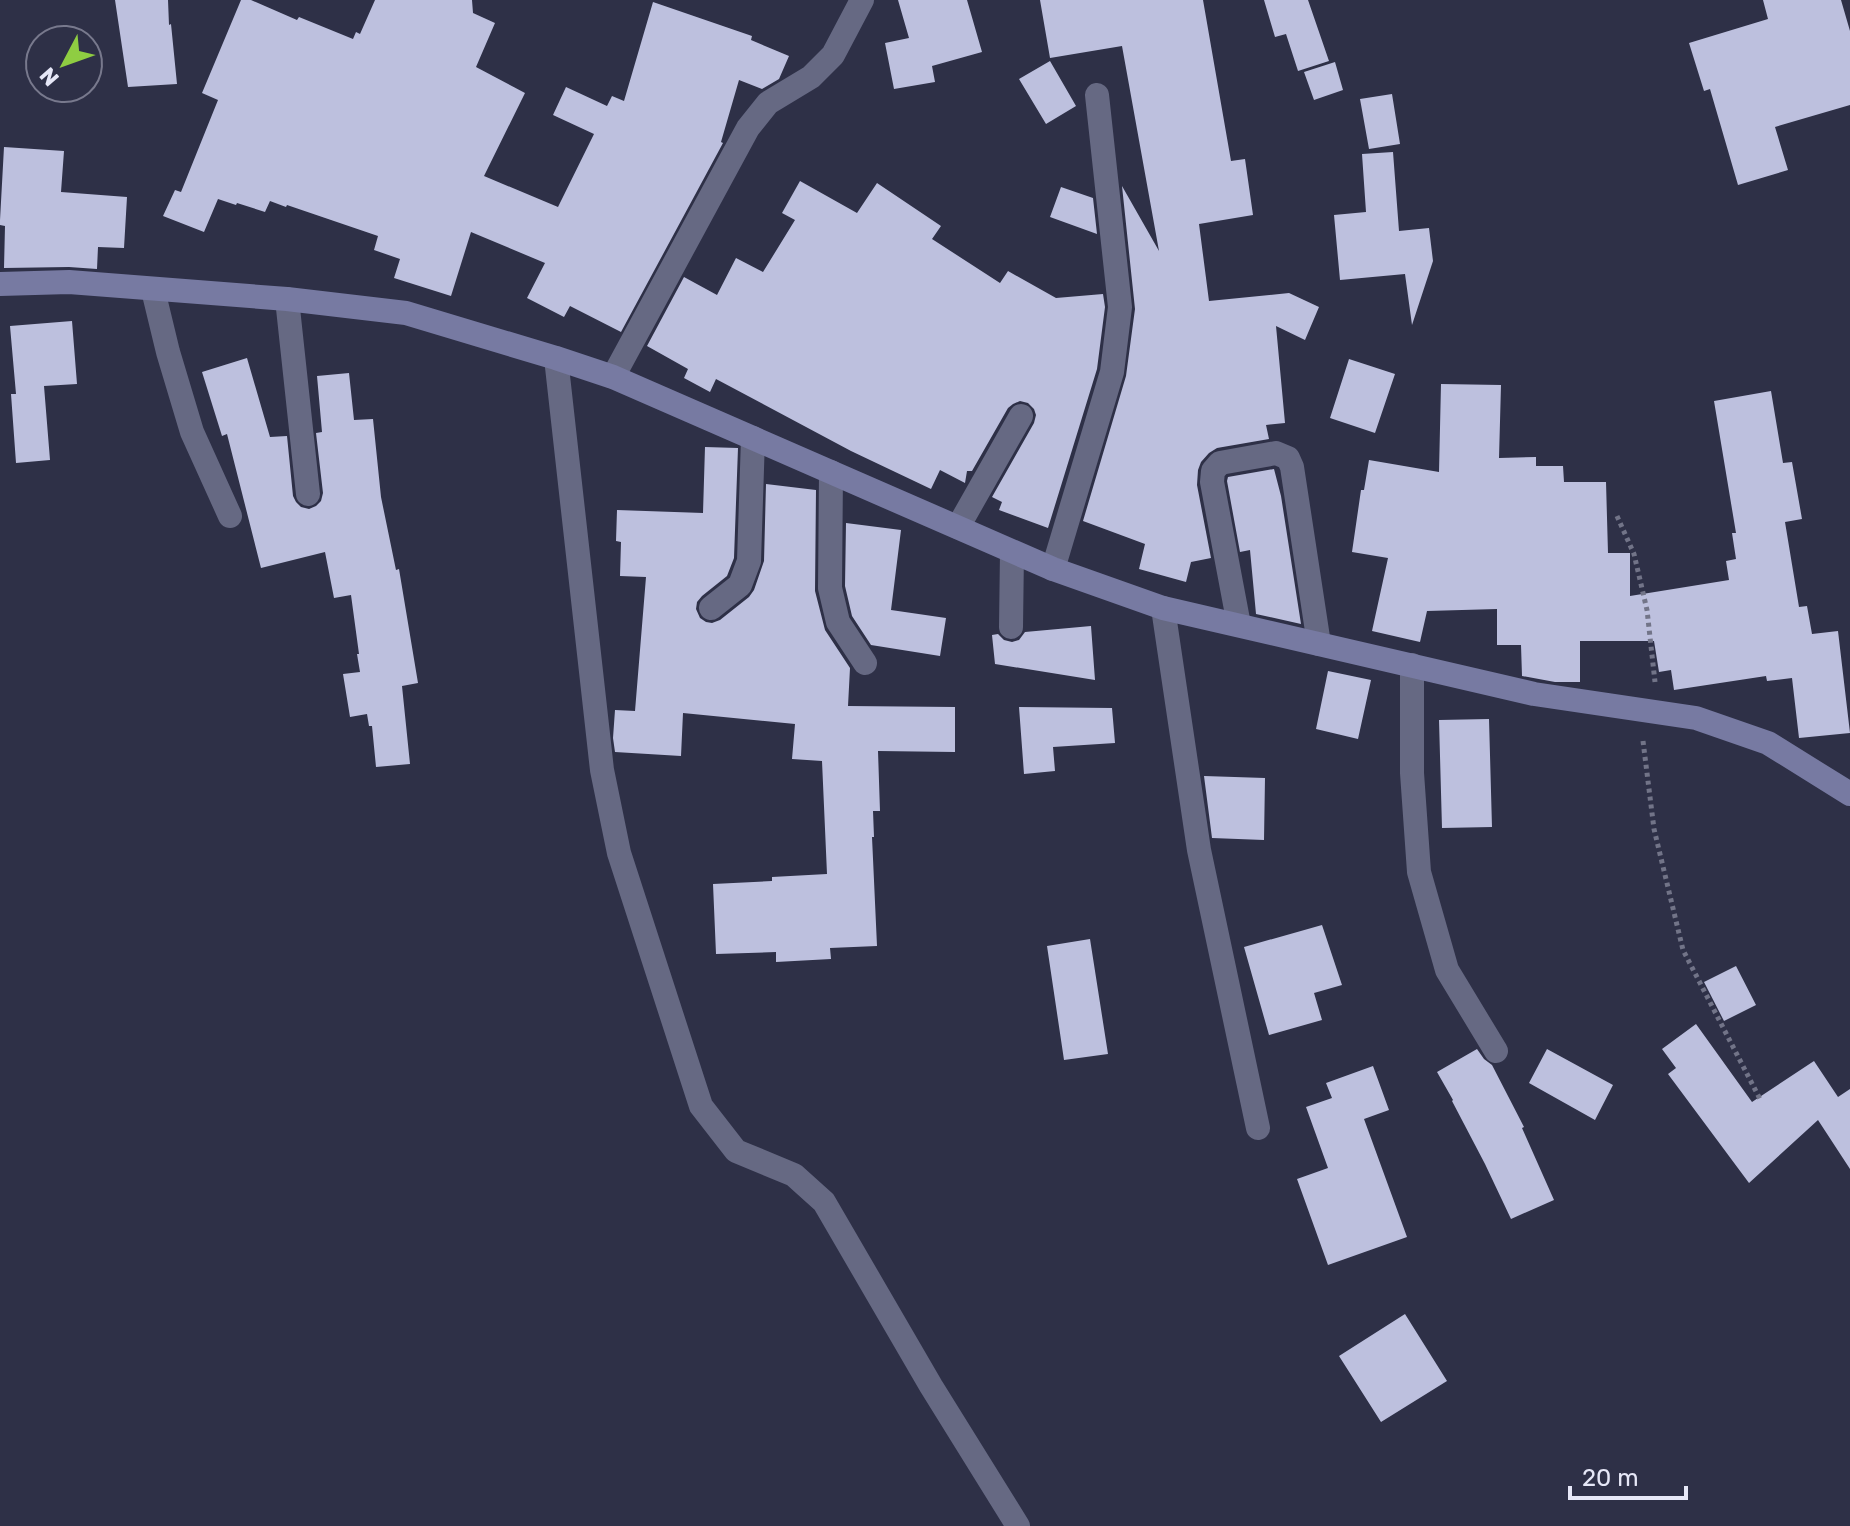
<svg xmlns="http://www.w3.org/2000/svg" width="1850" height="1526" font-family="Rubik,sans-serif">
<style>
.building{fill:#bdc0de}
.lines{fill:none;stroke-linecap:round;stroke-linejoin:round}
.path{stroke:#727488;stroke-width:5;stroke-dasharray:4 4;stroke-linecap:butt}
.lane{stroke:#666983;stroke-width:24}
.street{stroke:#666983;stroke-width:24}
.secondary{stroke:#777aa2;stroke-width:24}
</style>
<rect width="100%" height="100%" fill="#2e3047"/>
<path class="building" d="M115 0H168L169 25 171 24 177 84 128 87Z
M241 0H251L297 20 299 17 353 39 356 32 360 34 375 0H472L473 13 495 23 476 67 525 93 484 176 558 207 594 134 553 115 566 87 607 106 612 96 624 101 653 2 752 36 751 40 789 56 779 79 762 89 739 80 721 142 723 143 621 332 570 306 564 317 527 298 545 263 471 232 451 296 394 278 400 259 374 250 378 236 287 205 286 207 270 201 265 212 237 203 236 205 218 199 204 232 163 216 175 190 181 192 218 100 202 93Z
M898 0H967L982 52 932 66 935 82 894 89 885 43 909 38Z
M1040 0H1203L1231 161 1245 159 1253 215 1199 224 1209 301 1289 293 1319 307 1305 340 1276 326 1285 423 1266 425 1269 439 1217 448 1209 453 1201 462 1198 470 1197 485 1211 558 1191 562 1186 582 1139 569 1145 544 1083 521 1126 376 1135 309 1122 186 1159 251 1122 46 1050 58Z
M1264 0H1308L1329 61 1298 71 1286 34 1275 37Z
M1763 0H1841L1850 31V105L1775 127 1788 170 1738 185 1710 89 1704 91 1689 43 1768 19Z
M1050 61 1076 106 1046 124 1019 79Z
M1335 62 1343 90 1314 100 1304 72Z
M1392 94 1400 144 1369 149 1360 99Z
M4 147 64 151 61 192 127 197 124 248 98 247 97 269 69 267 4 268 5 226 0 225V220Z
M1393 152 1399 231 1429 228 1433 261 1412 325 1405 274 1340 280 1334 215 1366 212 1362 154Z
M800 181 857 213 877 183 941 226 932 239 1000 283 1008 271 1056 298 1103 294 1105 307 1097 369 1048 528 999 510 1002 502 992 497 1034 423 1036 415 1034 409 1028 403 1020 401 1013 404 1008 408 972 471H967L965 483 940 470 931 489 851 451 716 379 710 392 684 378 688 369 647 346 684 277 717 295 736 258 763 272 795 220 782 213Z
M1061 187 1093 198 1097 234 1050 217Z
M72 321 77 384 44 386 50 460 16 463 11 394H16L10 326Z
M247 358 270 437 287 436 293 496 296 502 301 507 309 509 316 506 321 501 323 493 316 433 322 432 317 376 349 373 354 420 373 419 381 497 396 570 399 569 418 683 402 686 410 764 376 767 372 726H369L367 714 350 717 343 674 360 672 357 654H359L351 595 334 598 325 552 261 568 227 434 222 436 202 372Z
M1349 359 1395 374 1375 433 1330 418Z
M1441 384 1501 385 1499 458 1536 457V466H1563L1564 482H1606L1608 553H1630V596L1729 580 1726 561 1736 559 1732 533H1736L1714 401 1771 391 1783 463 1792 462 1802 519 1785 522 1799 607 1807 606 1812 634 1838 631 1850 733 1799 738 1792 678 1767 681 1766 676 1674 690 1671 670 1659 672 1654 641H1580V682H1555L1522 676 1521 645H1497V609L1427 611 1420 642 1372 631 1388 558 1352 552 1361 490H1364L1369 460 1439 472Z
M705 447 738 448 734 558 727 576 702 596 697 602 696 609 700 618 706 622 712 623 720 620 749 597 754 590 764 561 766 484 816 490 815 591 825 630 850 668 848 706 955 707V752L878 751 880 811H873L874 837H872L877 946 830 948 831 959 776 962V952L716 954 713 884 772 881V877L827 874 822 761 792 759 795 724 683 713 681 756 615 752 613 738 615 710 635 711 646 577 620 576 621 542 616 541 617 510 703 513Z
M1274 469 1281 496 1301 624 1256 614 1250 550 1240 552 1227 481 1228 477Z
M846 523 901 530 891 610 946 618 940 656 871 645 852 616 845 586Z
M1091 626 1095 680 995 664 992 635 998 634 1004 640 1012 642 1019 640 1025 632Z
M1328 671 1371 680 1358 739 1316 729Z
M1019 707 1112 708 1115 743 1053 747 1055 771 1024 774Z
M1489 719 1492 827 1442 828 1439 720Z
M1204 776 1265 778 1264 840 1212 838Z
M1322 925 1342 985 1314 993 1322 1020 1269 1035 1244 947Z
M1090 939 1108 1054 1064 1060 1047 946Z
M1736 966 1756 1005 1724 1021 1704 982Z
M1696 1024 1752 1102 1814 1061 1838 1097 1850 1089V1169L1818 1120 1749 1183 1668 1074 1676 1068 1662 1049Z
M1477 1049 1484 1059 1492 1065 1524 1127 1522 1128 1554 1200 1511 1219 1485 1164 1452 1101 1453 1100 1437 1072Z
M1547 1049 1613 1085 1595 1120 1529 1083Z
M1373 1066 1389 1110 1364 1119 1407 1237 1328 1265 1297 1179 1328 1168 1306 1107 1332 1098 1326 1083Z
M1405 1314 1447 1381 1381 1422 1339 1356Z"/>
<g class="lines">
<path class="path" d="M1617 516 1634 554 1647 610 1655 682
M1643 741 1654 829 1683 950 1761 1101"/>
<path class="lane" d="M153 290 168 352 192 432 230 516
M958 527 1021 416
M1011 627 1012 552
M1412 665V773L1419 872 1447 970 1496 1051"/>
<path class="street" d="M287 299 308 494
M556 358 602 770 619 853 701 1106 736 1151 794 1175 824 1202 931 1386 1018 1526
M613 377 748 128 768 103 811 77 833 55 862 0
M831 472 830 588 838 622 865 663
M1053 569 1112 372 1120 307 1097 95
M711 608 740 585 749 561 753 438
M1163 608 1199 850 1258 1128
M1239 625 1212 482 1213 471 1220 463 1276 453 1288 458 1292 467 1319 644"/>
<path class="secondary" d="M0 284 69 282 287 299 406 313 556 358 613 377 1053 569 1163 608 1534 694 1696 718 1768 743 1850 794"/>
</g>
<g transform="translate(64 64) rotate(229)"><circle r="38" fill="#2e3047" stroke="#78798d" stroke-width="2"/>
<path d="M0-6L14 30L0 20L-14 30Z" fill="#8fcd42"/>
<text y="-12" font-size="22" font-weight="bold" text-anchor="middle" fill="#e6e7f7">N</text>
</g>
<path d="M1570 1486v12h116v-12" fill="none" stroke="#e6e7f7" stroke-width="4"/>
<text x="1582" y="1486" font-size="24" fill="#e6e7f7" stroke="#2e3047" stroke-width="6" paint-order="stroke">20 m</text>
</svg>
